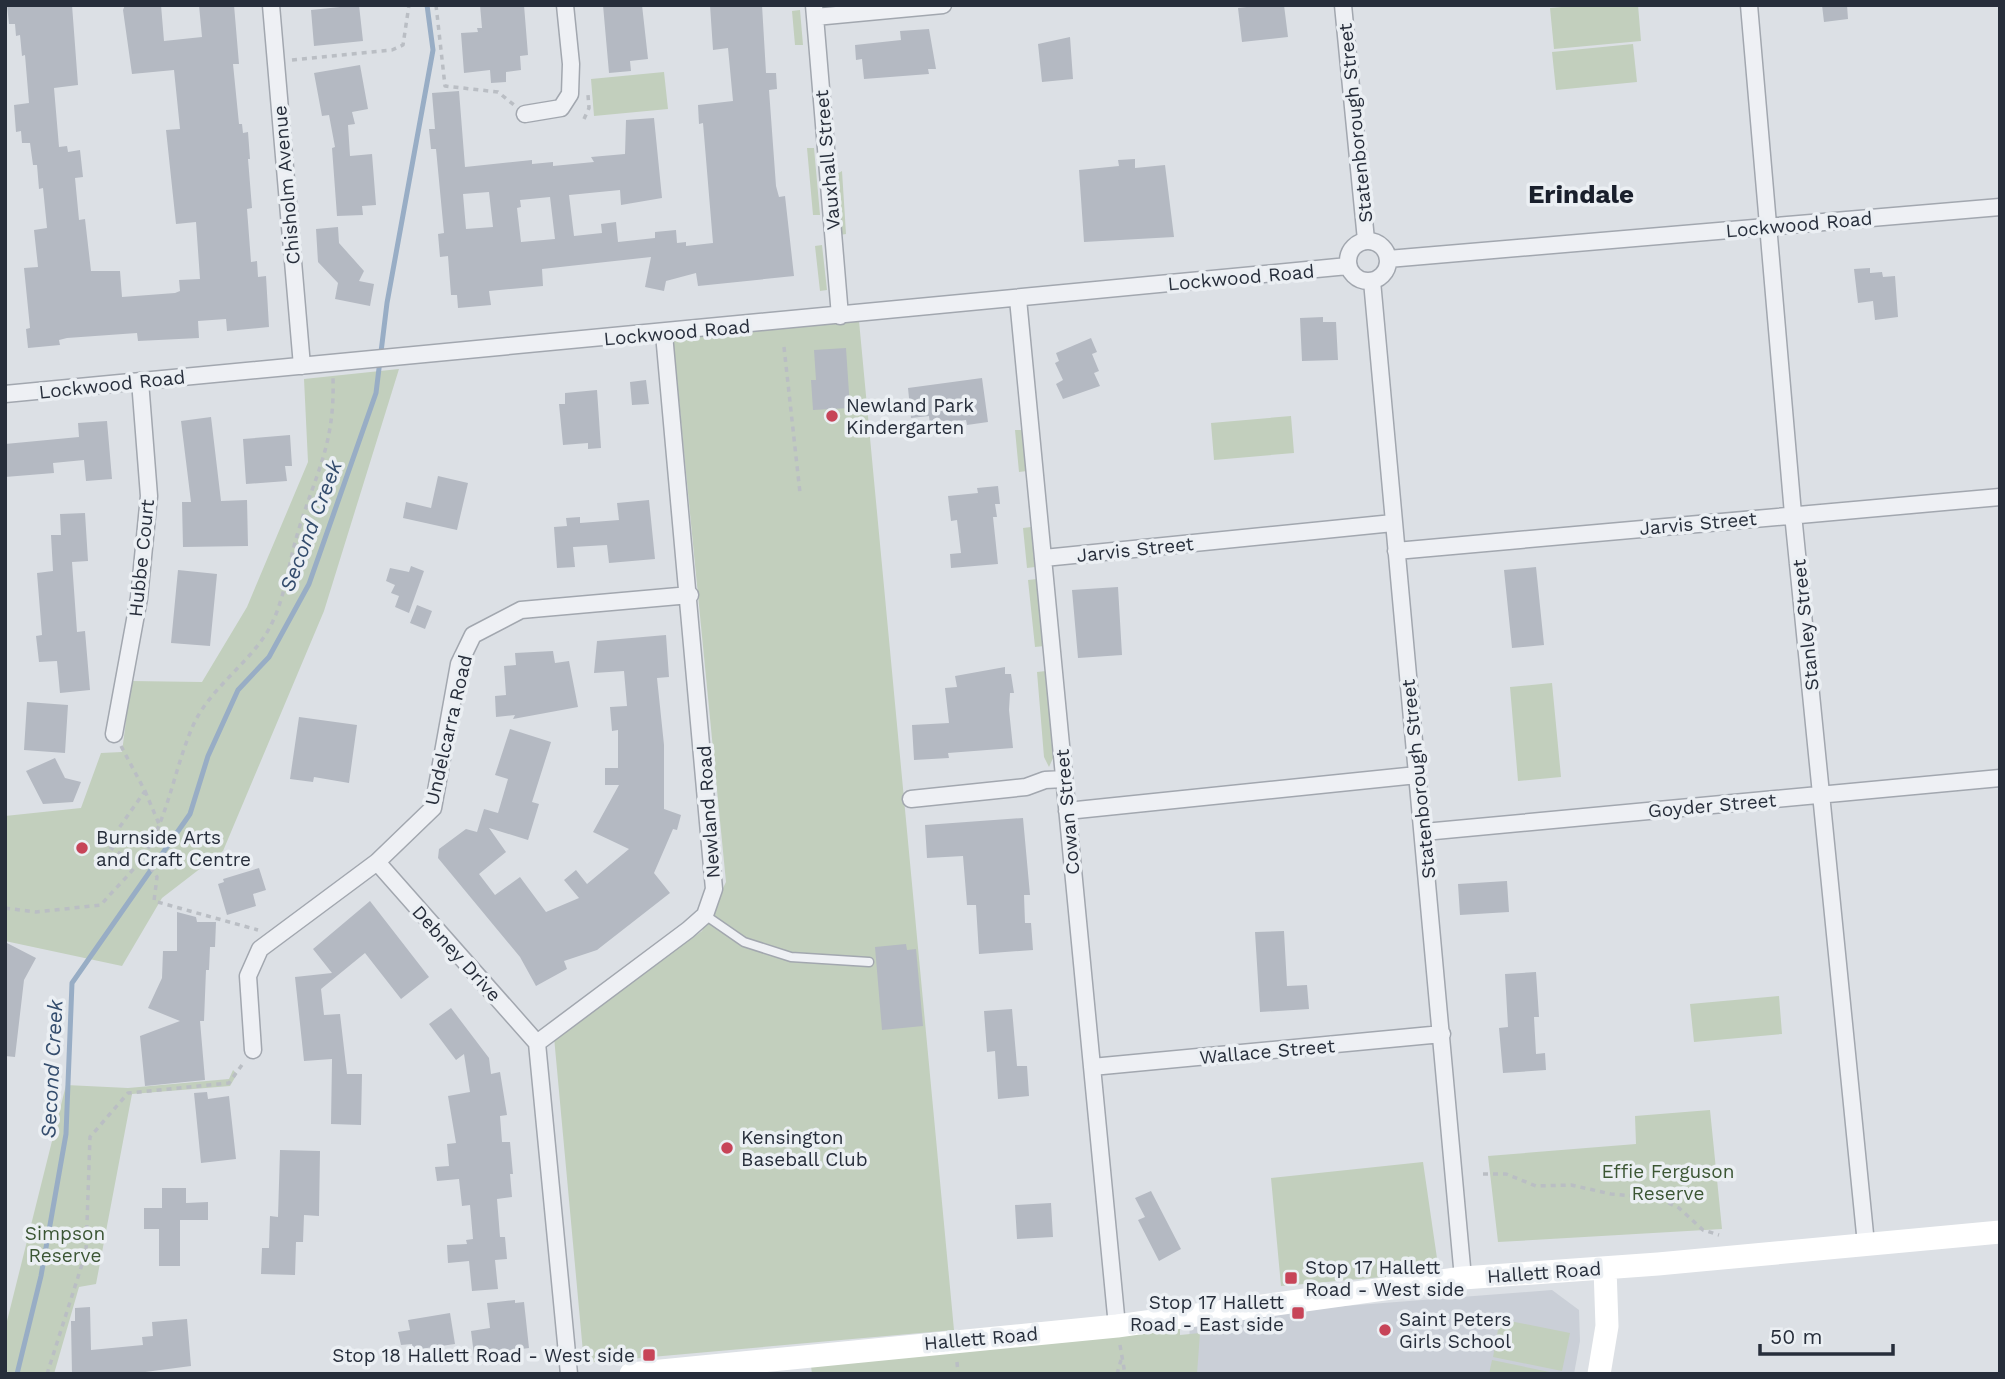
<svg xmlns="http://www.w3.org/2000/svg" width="2005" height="1379" font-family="'Work Sans',sans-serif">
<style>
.built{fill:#cacfd7}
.green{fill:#c2cfbd}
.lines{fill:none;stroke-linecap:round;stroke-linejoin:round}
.stream{stroke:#98adc5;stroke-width:5}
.building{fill:#b4b9c2;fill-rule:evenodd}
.lane-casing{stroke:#a2a7af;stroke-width:11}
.street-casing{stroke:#a2a7af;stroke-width:19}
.path{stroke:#babec4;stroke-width:3.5;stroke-dasharray:5 5;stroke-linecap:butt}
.lane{stroke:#eef0f4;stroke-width:8}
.street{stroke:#eef0f4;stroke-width:16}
.secondary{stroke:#fff;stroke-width:23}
.poi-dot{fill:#c74458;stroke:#ebeff3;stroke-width:2.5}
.labels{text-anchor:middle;stroke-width:7;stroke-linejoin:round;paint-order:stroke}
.street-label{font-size:19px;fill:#272e3b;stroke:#ebeff3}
.poi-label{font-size:19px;fill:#272e3b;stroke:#ebeff3;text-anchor:start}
.park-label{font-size:19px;fill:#3b5634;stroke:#ebeff3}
.water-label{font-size:21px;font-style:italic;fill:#334c6d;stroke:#ebeff3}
.district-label{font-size:26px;font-weight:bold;fill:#191f2c;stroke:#ebeff3}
</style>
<rect width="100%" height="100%" fill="#dce0e5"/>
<path class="built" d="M1552 1290 1579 1310 1580 1341 1574 1374H1188L1190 1318Z"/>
<path class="green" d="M1585 5H1638L1641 41 1554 49 1550 8Z
M800 10 803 45H795L792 11Z
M1633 44 1637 82 1556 90 1552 52Z
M664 72 668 109 594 116 591 79Z
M807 148H814L820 215H813Z
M842 171 846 234 840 235 835 175Z
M822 245 827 290 820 291 815 246Z
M859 321 954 1330 584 1363 554 1037 702 931 726 882 673 339Z
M399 369 324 611 223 851 162 898 122 966 5 941V816L81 808 101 753 122 752 131 681 202 682 247 607 308 462 304 379Z
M1291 416 1294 453 1214 460 1211 423Z
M1015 430H1023L1027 471 1019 472Z
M1031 527 1035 567 1027 568 1023 528Z
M1037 579 1044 646 1035 647 1028 580Z
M1046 671 1053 758 1049 767 1044 757 1037 672Z
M1552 683 1561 777 1518 781 1510 687Z
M1779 996 1782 1034 1694 1042 1690 1004Z
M233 1070 237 1074 230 1086 132 1094 96 1284 79 1287 54 1374H5V1329L66 1085 128 1088 229 1079Z
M1710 1110 1722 1229 1498 1242 1488 1156 1636 1144 1635 1116Z
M1423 1162 1439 1272 1281 1286 1271 1178Z
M1500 1319 1570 1333 1562 1371 1493 1357Z
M1180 1324V1335L1200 1333 1197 1374H812L811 1366Z
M1492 1360 1559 1374H1489Z"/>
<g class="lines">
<path class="stream" d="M17 1374 41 1276 66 1134 72 983 190 814 208 756 238 690 269 657 309 584 376 393 387 303 433 50 427 5"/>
</g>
<path class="building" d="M7 5H72L78 85 54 88 59 147 67 146 68 152 80 150 83 177 75 178 79 220 85 219 91 271H120L122 297 175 293 180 291 179 280 200 279 196 222 176 224 166 130 180 129 174 70 132 74 123 10 125 5H161L164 41 202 37 199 5H234L239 64H233L239 124H242L243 133 248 132 250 159H248L252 208 247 209 251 262 257 261 258 277 266 276 269 327 227 331 226 319 198 321 199 338 138 341 137 333 67 338 59 340 60 345 28 348 26 329 30 328 24 268 38 267 34 230 47 228 43 188 39 189 37 165H33L30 143H22L21 131 16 132 14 105 29 103 25 55 22 56 20 35 16 36 15 24H9Z
M359 5 363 41 314 46 311 10Z
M480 5H524L528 55 520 56 521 70 506 72V82L491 83 490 70 464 73 461 33 478 32 477 28H482Z
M603 5H642L648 59 630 61 631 71 609 73Z
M710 5H762L766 73H776L777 89 769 90 776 186 779 197 785 196 794 276 698 286 696 273 666 281 664 291 645 287 651 257 542 269 543 286 489 291 491 305 458 308 457 295H451L448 256 440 257 438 234 444 233 436 149H431L429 129H435L432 93 459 91 465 167 532 160V164L553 162V166L594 162 591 157 625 154 626 120 654 118 662 198 621 205 620 190 569 195 574 236 602 233 601 224 616 222 618 242 655 238V232L676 230 677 243 686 242V246L713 243 703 123 699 124 698 105 733 101 728 48 713 50ZM489 192 493 227 466 229 463 194ZM550 197 555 239 521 242 517 208 521 207 520 200Z
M1264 5H1284L1288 37 1242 42 1238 8Z
M1822 5H1847L1848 19 1824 22Z
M929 29 936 69H928L929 74 864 79 862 59 856 60 855 45 901 40 900 31Z
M1070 37 1073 79 1042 82 1038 44Z
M360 65 368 109 352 112 355 124 348 125 350 156 372 154 376 205 362 206 363 215 337 216 332 148 335 147 329 115 322 116 314 73Z
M1135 159V168L1165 165 1174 237 1084 242 1079 170 1119 166 1118 160Z
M338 227 339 243 364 271 359 281 374 284 370 306 335 299 338 283 318 262 316 229Z
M1870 268V273L1882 272 1883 277 1895 276 1898 317 1875 320 1873 301 1858 303 1854 269Z
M1323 317V322H1336L1338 360 1302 361 1300 318Z
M1091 338 1097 352 1092 354 1099 371 1094 373 1100 386 1063 399 1056 384 1063 380 1055 363 1059 361 1056 353Z
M846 348 850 408 813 410 811 380H816L814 350Z
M982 378 988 422 967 425 966 420 930 425 929 416 911 418 908 388Z
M646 380 649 404 632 405 630 382Z
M597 390 601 448 588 449V443L563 445 559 404H565V393Z
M211 417 221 501 247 500 248 546 183 547 182 502H191L181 421Z
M107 421 112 479 86 481 84 460 53 463 54 473 5 477V444L79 437 78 423Z
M290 435 292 466H285L287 481 246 484 243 439Z
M438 476 468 483 457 530 403 518 406 502 431 508Z
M998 486 1000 504H995L997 517H993L998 564 951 568 950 554 961 553 957 520 951 521 948 496 978 493 977 488Z
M649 500 655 559 609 563 607 545 573 547 575 567 557 568 554 527 567 526 566 518 580 517V523L619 520 617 503Z
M85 513 88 561 72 562 77 632 85 631 90 690 60 693 57 661 39 662 36 636 42 635 37 573 53 571 51 535H61L60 514Z
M411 566 424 571 409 613 395 607 399 596 391 593 395 585 386 581 390 568 409 572Z
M1536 567 1544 645 1512 648 1504 570Z
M178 570 217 574 210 646 171 643Z
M1118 587 1122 655 1078 658 1072 590Z
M417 605 432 611 425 629 410 623Z
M666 635 669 677 657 678 664 745V809L681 815 677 830 673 829 654 873 670 893 597 950 564 961 567 969 536 986 520 957 438 858 439 849 466 829 477 832 484 809 498 813 508 779 495 775 510 729 551 742 532 802 539 804 528 840 489 828 506 852 479 874 495 895 520 877 546 912 579 898 564 880 576 870 587 884 629 849 593 832 619 785H605V768H618V730L612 731 610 707 627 706 624 671 594 673 597 641Z
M553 651 555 663 569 661 578 707 513 719 515 715 496 717 495 696 506 695 504 666 516 665 515 653Z
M1005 667V674H1011L1014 693H1010L1009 710 1013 748 948 753 949 758 914 760 912 725 949 723 945 688 957 687 955 676Z
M27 702 68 705 65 753 24 750Z
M299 717 357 725 349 783 314 777 313 782 290 779Z
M55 758 65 778 81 782 73 802 43 804 26 771Z
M1023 818 1030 895H1024L1025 923H1031L1033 950 979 954 976 905H967L963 856 927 858 925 825Z
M259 868 266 890 253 894 256 906 227 915 218 884 224 882 223 879Z
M1507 881 1509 912 1460 915 1458 884Z
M370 901 429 977 401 999 365 953 321 989 324 1015 340 1014 347 1074H362L361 1125 331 1124 332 1059 304 1061 295 977 332 973 313 949Z
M177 912 196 917 197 922H216L215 947H210L209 970H206L204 1021H200L205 1080 145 1086 140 1036 180 1021 148 1008 162 978 163 951H177Z
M1284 931 1287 986 1307 985 1309 1009 1260 1012 1255 932Z
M5 942 36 958 24 980 15 1057 5 1056Z
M906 944 907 950 916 949 923 1026 882 1030 875 947Z
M1536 972 1539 1017H1534L1536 1054 1545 1053 1546 1070 1503 1073 1499 1028 1508 1027 1505 974Z
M451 1008 489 1058 491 1074 500 1072 507 1115 500 1116 502 1142H510L513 1174H510L512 1197 497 1199 500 1237H505L507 1259 495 1260 498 1289 472 1291 469 1261 448 1263 447 1245 467 1244 466 1240 473 1239 470 1205 462 1206 459 1179 437 1181 435 1167 449 1166 447 1144 456 1143 448 1096 470 1092 464 1054 456 1060 429 1024Z
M1012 1009 1017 1066H1027L1029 1096 998 1099 995 1051 987 1052 984 1011Z
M207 1092 208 1099 229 1096 236 1159 201 1163 194 1093Z
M280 1150 320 1151 319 1216 304 1215 303 1242H296L295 1275 261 1274 262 1248H269L270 1216 278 1217Z
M162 1188H186V1203L208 1202V1220H180V1266H159V1229H144V1208H162Z
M1151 1191 1181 1249 1159 1261 1138 1220 1145 1217 1135 1198Z
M1051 1203 1053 1237 1017 1239 1015 1205Z
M515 1300V1303L524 1302 529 1348 474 1355 471 1331 490 1328 487 1303Z
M90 1307 91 1350 143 1345 142 1337 153 1336 152 1322 187 1319 191 1366 130 1374H72L71 1321H75V1308Z
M450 1313 455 1344 413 1350 412 1344 401 1345 398 1332 410 1330 408 1320Z"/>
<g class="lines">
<g class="lane-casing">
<path id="lane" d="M705 915 744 942 791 957 869 962"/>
</g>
<g class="street-casing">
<path id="street" d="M271 5 302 366
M814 5 840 316
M1343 5 1366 240
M1749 5 1793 514 1866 1244
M815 17 943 5
M525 114 561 108 570 94 571 64 565 5
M1348 261a20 20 0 1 1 40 0a20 20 0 1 1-40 0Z
M1388 259 2000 207
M1372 281 1463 1278
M1018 299 1117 1326
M5 394 1348 266
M1396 551 2000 497
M1044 558 1393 523
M114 734 139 598 149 496 140 381
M911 799 1026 787 1045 780 1064 779
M1067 811 1417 775
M1424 832 2000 778
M377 862 537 1043
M253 1050 248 976 260 949 377 862 433 808 459 664 473 635 521 610 690 595
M1092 1067 1442 1034
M569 1374 537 1043 688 930 705 915 714 889 664 334"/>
</g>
<path class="path" d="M436 5 445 86 498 92 514 105
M292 60 392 50 403 45 409 5
M584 119 589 108 588 95
M784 347 800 493
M121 746 145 791 107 845 128 859 143 857 157 877 154 901 258 930
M145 791 159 824
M5 908 36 912 101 905C114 889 131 874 143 857 168 818 174 770 192 728 207 692 242 669 264 637 285 606 287 567 298 532 316 472 335 445 333 378
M1483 1174H1506L1536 1186 1571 1185 1611 1194 1658 1198 1679 1208 1703 1230 1719 1235
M1120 1345 1125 1374
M957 1362 958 1374
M47 1374 86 1252 90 1137 128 1093 229 1083 244 1062
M1117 1374 1121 1360"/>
<use href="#lane" class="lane"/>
<use href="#street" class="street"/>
<path class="secondary" d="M631 1374 1117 1326 1463 1278 1658 1264 2000 1232
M1599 1374 1607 1326 1605 1268"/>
</g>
<g class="poi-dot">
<circle cx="832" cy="416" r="7"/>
<circle cx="82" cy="848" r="7"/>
<circle cx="727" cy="1148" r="7"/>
<rect x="1284" y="1271" width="14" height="14" rx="3.5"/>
<rect x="1291" y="1306" width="14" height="14" rx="3.5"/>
<circle cx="1385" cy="1330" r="7"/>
<rect x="642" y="1348" width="14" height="14" rx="3.5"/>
</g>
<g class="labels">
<g class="street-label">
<text transform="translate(1355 123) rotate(-96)" y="7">Statenborough Street</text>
<text transform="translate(827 160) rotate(-95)" y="7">Vauxhall Street</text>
<text transform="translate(286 185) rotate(-95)" y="7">Chisholm Avenue</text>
<text transform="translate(1799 224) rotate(-5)" y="7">Lockwood Road</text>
<text transform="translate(1241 277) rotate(-5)" y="7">Lockwood Road</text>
<text transform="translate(677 332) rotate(-5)" y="7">Lockwood Road</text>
<text transform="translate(112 384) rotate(-6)" y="7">Lockwood Road</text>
<text transform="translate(1698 523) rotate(-5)" y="7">Jarvis Street</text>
<text transform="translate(1135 549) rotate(-6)" y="7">Jarvis Street</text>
<text transform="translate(141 558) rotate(-84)" y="7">Hubbe Court</text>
<text transform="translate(1805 625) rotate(-96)" y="7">Stanley Street</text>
<text transform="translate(448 730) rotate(-77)" y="7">Undelcarra Road</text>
<text transform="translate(1418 779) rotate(-96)" y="7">Statenborough Street</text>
<text transform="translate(1712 805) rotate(-5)" y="7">Goyder Street</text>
<text transform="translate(708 812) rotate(-94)" y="7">Newland Road</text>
<text transform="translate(1067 812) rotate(-95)" y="7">Cowan Street</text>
<text transform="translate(457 953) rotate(48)" y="7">Debney Drive</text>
<text transform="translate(1267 1051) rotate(-5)" y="7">Wallace Street</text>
<text transform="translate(1544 1272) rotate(-4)" y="7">Hallett Road</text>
<text transform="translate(981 1338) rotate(-5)" y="7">Hallett Road</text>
</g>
<g class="poi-label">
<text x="846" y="412">Newland Park<tspan x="846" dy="22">Kindergarten</tspan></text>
<text x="96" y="844">Burnside Arts<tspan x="96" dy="22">and Craft Centre</tspan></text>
<text x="741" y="1144">Kensington<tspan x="741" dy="22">Baseball Club</tspan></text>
<text x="1305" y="1274">Stop 17 Hallett<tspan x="1305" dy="22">Road - West side</tspan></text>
<text x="1284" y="1309" text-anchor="end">Stop 17 Hallett<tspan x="1284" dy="22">Road - East side</tspan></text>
<text x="1399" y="1326">Saint Peters<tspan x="1399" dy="22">Girls School</tspan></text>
<text x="635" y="1362" text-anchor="end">Stop 18 Hallett Road - West side</text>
</g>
<g class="park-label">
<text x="1668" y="1178">Effie Ferguson<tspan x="1668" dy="22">Reserve</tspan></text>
<text x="65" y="1240">Simpson<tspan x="65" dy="22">Reserve</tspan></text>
</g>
<g class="water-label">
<text transform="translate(311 526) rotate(-69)" y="7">Second Creek</text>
<text transform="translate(52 1069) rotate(-87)" y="7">Second Creek</text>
</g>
<g class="district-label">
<text x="1581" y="203">Erindale</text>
</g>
</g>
<rect width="2005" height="1379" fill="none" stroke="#272e3b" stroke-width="14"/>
<path d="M1760 1344v10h133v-10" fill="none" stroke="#272e3b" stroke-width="3.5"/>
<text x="1770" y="1344" font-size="21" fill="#272e3b" stroke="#ebeff3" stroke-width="5" paint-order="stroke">50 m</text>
</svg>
